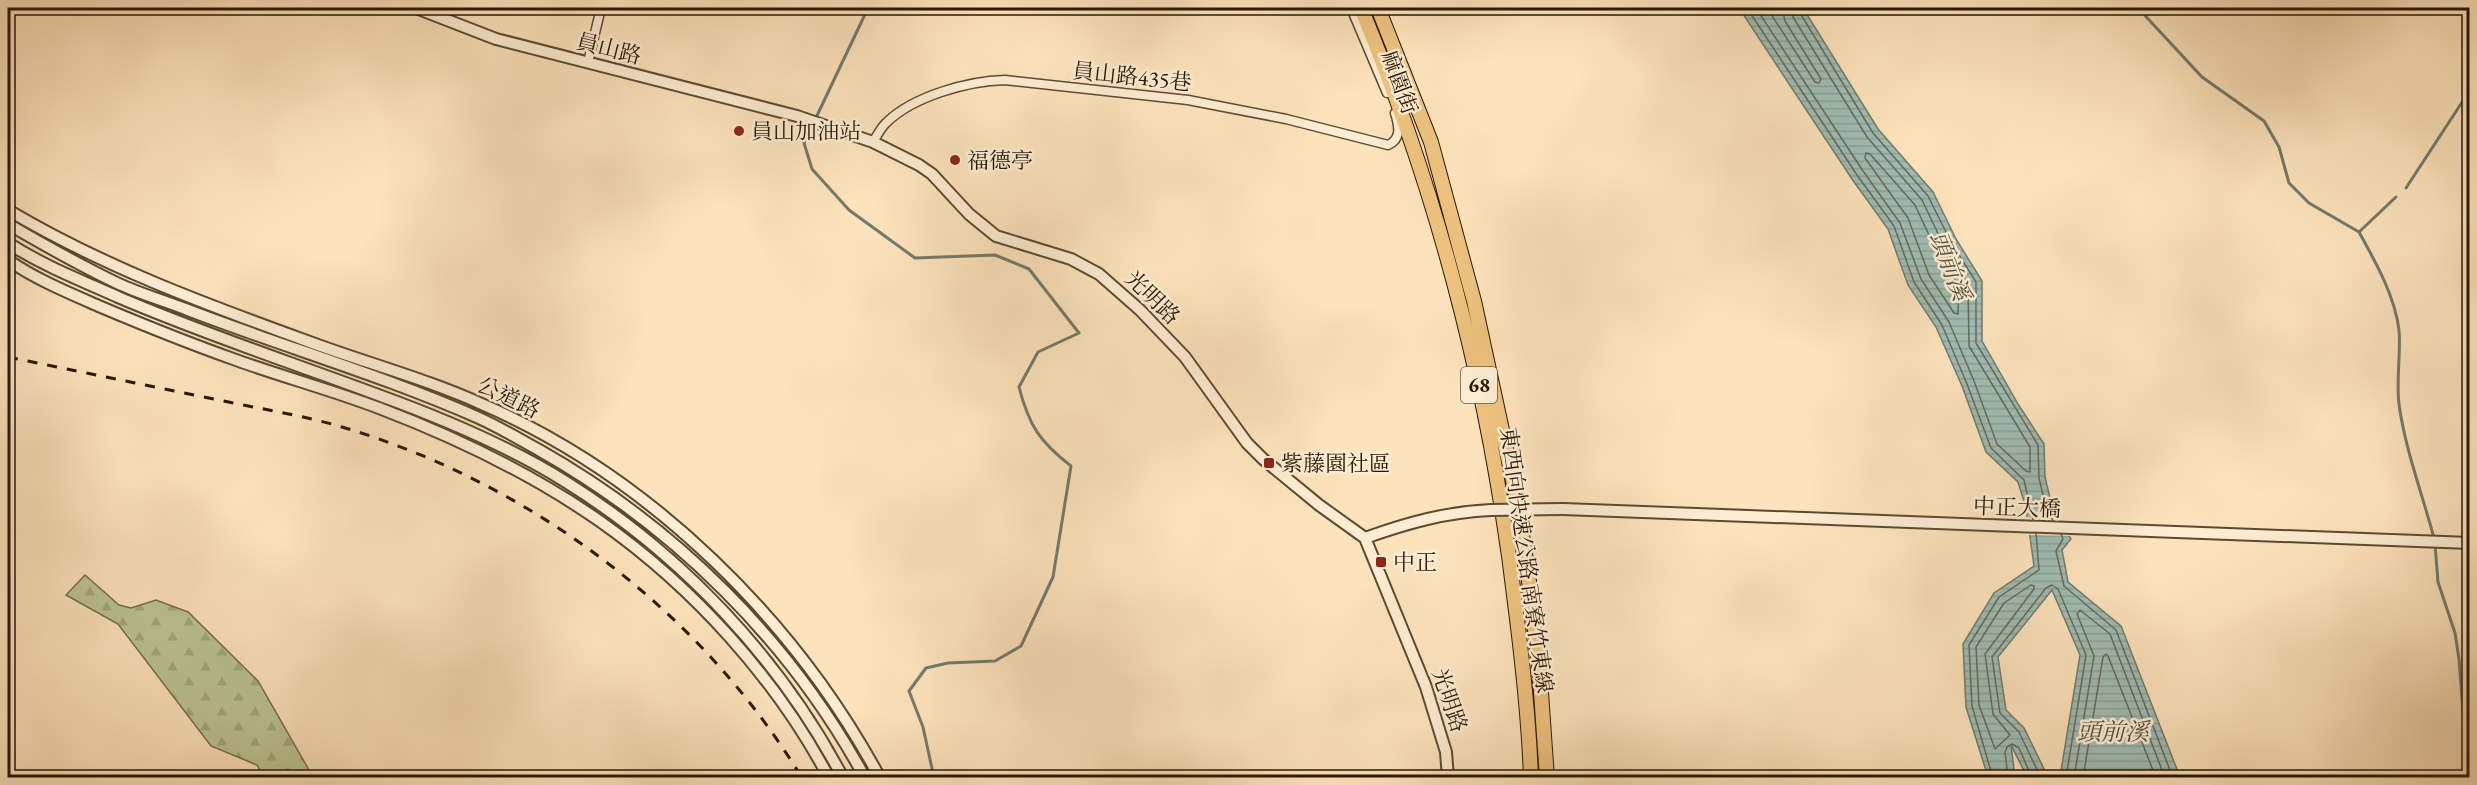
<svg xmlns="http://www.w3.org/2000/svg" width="2477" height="785" font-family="'EB Garamond','Noto Serif TC',serif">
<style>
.forest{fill:url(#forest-firs);stroke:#726e4a;stroke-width:1.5}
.water{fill:url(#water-rules);stroke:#707b6d;stroke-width:1.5}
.pier{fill:#fde3bc}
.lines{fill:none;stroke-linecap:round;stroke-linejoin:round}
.shore{stroke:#646a5c;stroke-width:1.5}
.stream{stroke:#707b6d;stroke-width:3}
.minor-casing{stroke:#5c4a30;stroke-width:11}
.tertiary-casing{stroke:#5c4a30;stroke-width:14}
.trunk-casing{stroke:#271702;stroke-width:16}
.minor{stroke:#feedd3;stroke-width:8}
.tertiary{stroke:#feedd3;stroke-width:10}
.trunk{stroke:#eec27e;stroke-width:14}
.rail{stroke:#271702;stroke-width:3;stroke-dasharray:10 10;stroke-linecap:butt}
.tertiary-bridge-casing{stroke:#5c4a30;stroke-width:14;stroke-linecap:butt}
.tertiary-bridge{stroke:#feedd3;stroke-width:10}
.poi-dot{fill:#8f2418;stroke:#feedd3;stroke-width:2}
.labels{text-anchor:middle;stroke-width:5;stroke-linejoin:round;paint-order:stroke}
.shield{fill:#feedd3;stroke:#685741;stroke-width:1.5}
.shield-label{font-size:21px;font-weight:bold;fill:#271702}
.street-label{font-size:22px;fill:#271702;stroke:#feedd3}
.poi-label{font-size:22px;fill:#271702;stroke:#feedd3;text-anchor:start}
.water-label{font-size:24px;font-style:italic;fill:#515141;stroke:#feedd3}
</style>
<defs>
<pattern id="forest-firs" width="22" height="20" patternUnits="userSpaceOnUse" patternTransform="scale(1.5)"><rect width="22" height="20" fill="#bcc493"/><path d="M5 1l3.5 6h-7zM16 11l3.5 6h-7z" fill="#a2a87d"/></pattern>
<pattern id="water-rules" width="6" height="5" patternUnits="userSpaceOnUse" patternTransform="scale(1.5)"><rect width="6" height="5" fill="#a0bdb5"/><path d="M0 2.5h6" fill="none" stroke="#8aa29a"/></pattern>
</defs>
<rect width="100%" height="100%" fill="#fde3bc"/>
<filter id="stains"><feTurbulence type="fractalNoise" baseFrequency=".00333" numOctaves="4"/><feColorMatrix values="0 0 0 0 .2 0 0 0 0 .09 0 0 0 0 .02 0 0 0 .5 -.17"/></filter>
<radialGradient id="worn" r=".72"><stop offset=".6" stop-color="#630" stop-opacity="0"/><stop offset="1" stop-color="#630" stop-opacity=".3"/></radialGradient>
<path class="forest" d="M85 575 119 605 131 608 156 600 188 612 258 681 313 777H264L257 765 211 746 118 624 66 595Z"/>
<path class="water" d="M1739 8H1803L1878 129 1933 192 1956 239 1982 281V341L2018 404 2044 444 2045 477 2052 506 2071 539 2062 550 2068 582 2121 626 2180 777H2060L2080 655 2052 590 1998 657 2006 710 2024 728 2048 777H2027L2011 745 2015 777H1988L1966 707 1963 644 1994 593 2034 566 2026 508 2018 482 1986 452 1962 386 1936 327 1908 285 1888 229 1852 179Z"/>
<path class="pier" d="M2024 517 2063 519 2073 536 2027 535Z"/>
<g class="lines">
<path class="shore" d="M1747 8 1857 175 1894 226 1914 282 1942 325 1967 384 1991 448 2024 480 2033 520
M1756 8 1863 171 1900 223 1921 279 1949 322 1974 381 1997 444 2026 471 2030 472V447L1969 346 1968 284 1944 246 1922 200 1867 137 1793 17 1791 8
M1767 8 1815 82 1819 83 1821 79 1785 21 1782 8
M1799 8 1800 13 1873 133 1928 196 1951 242 1976 282V343L2038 445 2039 478 2046 508 2053 521
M1866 153 1870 154 1915 205 1936 250 1959 287 1958 314 1954 313 1929 275 1908 218 1865 158Z
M2061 534 2063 539 2056 551 2064 586 2116 630 2173 778
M2031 585 2034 586V589L1985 654 1993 714 2010 735 1995 749 1979 705 1976 647 2004 603Z
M1993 778 1972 706 1969 645 1999 597 2039 570 2036 533
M2008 778 2005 752 2007 747 2012 744 2019 748 2032 778
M2041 778 2019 732 2000 713 1992 657 2046 588 2052 585 2058 589 2086 655 2066 778
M2074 778 2094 656 2077 614 2080 610 2110 634 2165 778
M2083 778 2103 657 2106 654 2108 656 2156 778"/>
<path class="stream" d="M868 8 804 143 812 169 849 210 915 258 995 255 1029 269 1079 333 1038 352 1019 387C1029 426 1040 442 1071 466L1053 577 1021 646 995 661 948 663 926 668 909 691 923 727 934 778
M2138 8 2202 77 2264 121 2279 147 2289 183 2309 203 2359 232
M2406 188 2470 90
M2396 197 2359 232C2375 261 2395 296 2399 330 2401 354 2396 379 2399 404 2405 449 2422 493 2434 538
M2435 544 2438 582 2455 633 2459 659 2465 739 2470 748"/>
<g class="minor-casing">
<path id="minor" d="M1351 8 1387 93
M588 62 601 8
M873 142C877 136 881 127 887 122 914 96 968 81 1005 80L1188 100 1286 119 1388 145C1402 139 1399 126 1395 113"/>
</g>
<g class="tertiary-casing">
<path id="tertiary" d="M416 8 496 39 797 116 873 142 919 165 932 174 969 214 996 236 1071 259 1099 274 1140 310 1185 357 1247 443 1263 459 1319 505 1365 538 1426 687 1446 752 1448 778
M8 210C102 266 205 304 307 341 366 363 427 379 484 405 651 478 794 619 880 778
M8 224C44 245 81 266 119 284 141 294 165 301 188 310 284 347 384 376 479 418 499 427 519 439 539 450 675 527 790 640 865 778
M8 243C42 265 80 280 118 297 204 334 293 363 381 396 444 419 509 446 566 482 681 554 780 658 843 778
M8 260C37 280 69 293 101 307 146 326 191 344 236 360 283 377 332 390 379 408 455 437 534 475 601 522 693 587 776 678 829 778
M1563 509 2470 543
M1365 538C1407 523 1446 512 1491 510"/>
</g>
<g class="trunk-casing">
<path id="trunk" d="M1361 8C1441 201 1492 403 1516 611 1523 666 1529 722 1531 778
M1378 8 1431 142 1474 301 1515 490 1528 573 1539 664 1547 778"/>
</g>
<use href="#minor" class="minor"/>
<use href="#tertiary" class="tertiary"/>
<use href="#trunk" class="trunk"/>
<path class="rail" d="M8 357C78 371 148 386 219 400 260 409 302 415 342 427 530 483 700 610 802 778"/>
<g class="tertiary-bridge-casing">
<path id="tertiary-bridge" d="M1491 510 1563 509"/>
</g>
<use href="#tertiary-bridge" class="tertiary-bridge"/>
</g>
<g class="poi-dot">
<circle cx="739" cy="131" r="6"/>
<circle cx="955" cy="160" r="6"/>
<rect x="1263" y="457" width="12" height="12" rx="3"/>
<rect x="1375" y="556" width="12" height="12" rx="3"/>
</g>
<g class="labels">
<rect class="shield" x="1461" y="367" width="36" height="36" rx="4.5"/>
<g class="shield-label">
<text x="1479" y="392">68</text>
</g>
<g class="street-label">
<text transform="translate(609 48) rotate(14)" y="8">員山路</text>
<text transform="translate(1132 76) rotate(6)" y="8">員山路435巷</text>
<text transform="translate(1400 82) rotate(70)" y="8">麻園街</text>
<text transform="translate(1153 297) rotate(44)" y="8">光明路</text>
<text transform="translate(509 397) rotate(26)" y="8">公道路</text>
<text transform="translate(2017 507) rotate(2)" y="8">中正大橋</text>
<text transform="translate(1527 560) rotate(82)" y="8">東西向快速公路 南寮竹東線</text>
<text transform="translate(1450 700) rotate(71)" y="8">光明路</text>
</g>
<g class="poi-label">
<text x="751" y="139">員山加油站</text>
<text x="967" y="168">福德亭</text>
<text x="1281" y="471">紫藤園社區</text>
<text x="1393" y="570">中正</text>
</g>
<g class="water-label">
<text transform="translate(1950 266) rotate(69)" y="8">頭前溪</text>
<text x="2113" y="740">頭前溪</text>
</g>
</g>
<rect width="2477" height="785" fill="none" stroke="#fde3bc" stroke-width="30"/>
<rect x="9" y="9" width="2459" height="767" fill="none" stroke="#271702" stroke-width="3"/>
<rect x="15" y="15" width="2447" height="755" fill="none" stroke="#271702" stroke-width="1.5"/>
<rect width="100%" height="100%" filter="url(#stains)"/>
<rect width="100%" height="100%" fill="url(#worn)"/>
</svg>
